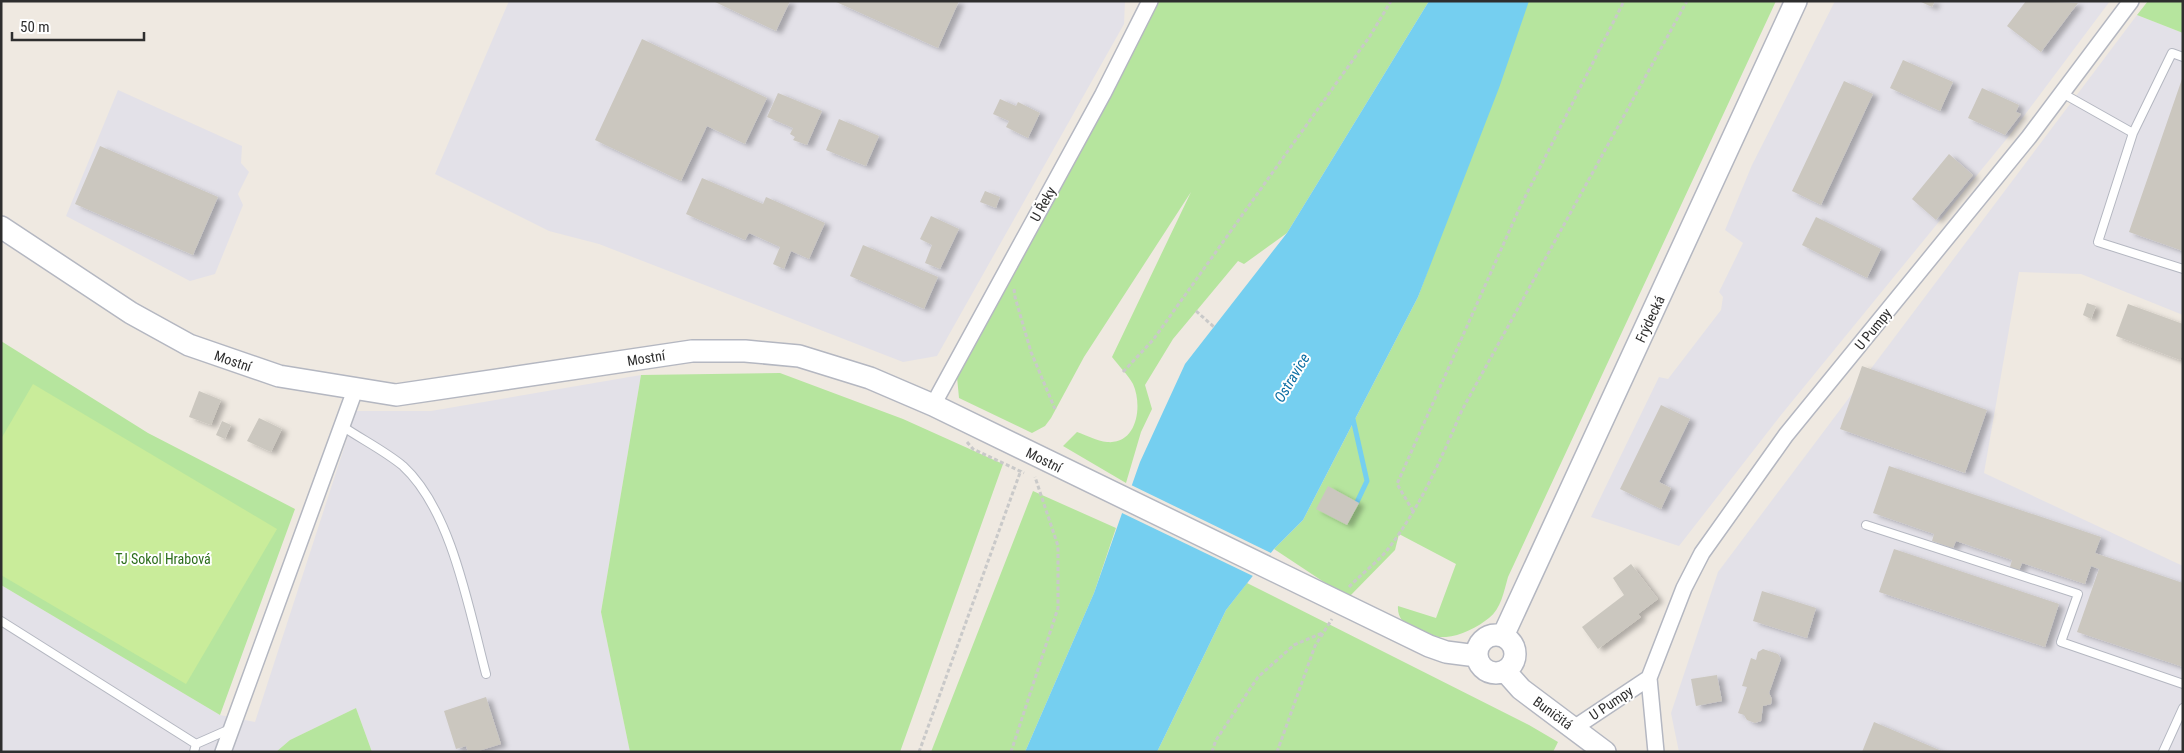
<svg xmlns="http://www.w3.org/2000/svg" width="2184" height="753" font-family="'Roboto Condensed',sans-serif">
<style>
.industrial{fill:#e3e1e8}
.green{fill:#b6e59e}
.pitch{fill:#c9ec9a}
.water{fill:#75cff0}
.pier{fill:#efe9e1}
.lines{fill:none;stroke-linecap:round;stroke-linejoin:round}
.stream{stroke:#75cff0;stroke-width:5}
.building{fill:#cbc7bf;filter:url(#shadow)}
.lane-casing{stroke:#b4b7c1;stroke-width:10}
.street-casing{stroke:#b4b7c1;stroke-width:18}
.secondary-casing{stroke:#b4b7c1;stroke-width:24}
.path{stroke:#c9c9c9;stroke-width:3;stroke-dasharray:4 2.5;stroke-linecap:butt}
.lane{stroke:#fff;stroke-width:8}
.street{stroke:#fff;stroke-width:15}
.secondary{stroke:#fff;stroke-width:21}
.labels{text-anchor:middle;stroke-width:4;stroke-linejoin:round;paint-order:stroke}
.street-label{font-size:14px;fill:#2e2e2e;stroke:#fff}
.park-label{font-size:14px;fill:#2c6e1b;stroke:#fff}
.water-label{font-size:15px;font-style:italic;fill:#0d6fa3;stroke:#fff}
</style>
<defs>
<filter id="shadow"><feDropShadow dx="5.5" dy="3" stdDeviation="2.5" flood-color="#0004"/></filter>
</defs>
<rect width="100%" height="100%" fill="#efe9e1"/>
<path class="industrial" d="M509 1H1125L1124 24 937 356 903 362 599 244 549 231 435 174Z
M1835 1H2110L2009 136 1781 415 1679 546 1591 517 1659 377 1668 379 1721 310 1723 297 1719 292 1743 243 1725 230 1752 165Z
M2137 15 2183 33V315L2081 274 2019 272 1984 473 2183 566V752H1679L1671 713 1718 572Z
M118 90 242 146 241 163 249 172 238 194 243 205 215 274 190 281 66 216Z
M641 375 601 612 630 752H372L356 708 290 740 276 752H1V585L220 715 255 722 356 411H431Z"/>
<path class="green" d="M1149 1H1429L1287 233 1244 264 1238 261 1173 339 1145 385 1152 409 1141 432 1126 483 1063 446 1077 432C1086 435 1097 441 1107 442 1137 445 1143 406 1133 384 1128 375 1118 365 1112 357L1191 192 1084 357 1051 418 1045 426 1032 433 959 398 957 377Z
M1527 1H1776L1508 577C1504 591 1501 609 1489 618 1478 627 1460 636 1446 637 1427 638 1396 628 1398 606L1436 618 1456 564 1399 534 1395 550 1348 598 1274 549 1303 520 1418 297Z
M2148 1H2183V33L2137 15Z
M1 341 148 433 295 509 220 715 1 585Z
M780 373 903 419 1003 464 900 752H630L601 612 641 375Z
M1033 491 1116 528 1094 593 1025 752H931Z
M1247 583 1529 725 1558 742 1553 752H1157L1226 610Z
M356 708 372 752H276L290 740Z"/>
<path class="pitch" d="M33 384 277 529 186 684 1 575V439Z"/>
<path class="water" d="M1429 1H1529L1499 88 1418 297 1303 520 1274 549 1226 610 1157 752H1025L1094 593 1140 462 1185 364 1287 233Z"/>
<path class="pier" d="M1129 484 1273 554 1255 577 1120 512Z"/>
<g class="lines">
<path class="stream" d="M1353 419 1367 481 1357 502"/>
</g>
<path class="building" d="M713 1H790L776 31Z
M834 1H959L938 48Z
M1919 1H1935L1932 7Z
M2026 1 2078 3 2041 52 2007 26Z
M642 39 767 98 745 144 707 126 681 181 595 140Z
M1903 60 1953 82 1940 111 1890 88Z
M2182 79H2183V251L2129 232Z
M1844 81 1873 94 1821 205 1792 191Z
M1982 88 2019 105 2016 112 2021 114 2005 135 1968 118Z
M778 93 822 111 807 145 793 140 795 137 790 134 793 128 767 117Z
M1000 99 1016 106 1018 102 1040 113 1028 138 1006 127 1009 121 993 114Z
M839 119 879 136 866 166 826 150Z
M100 146 218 197 193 255 75 204Z
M1949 154 1973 175 1936 220 1912 199Z
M702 178 763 204 766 197 825 223 809 259 791 251 784 269 773 264 780 247 749 233 745 240 686 214Z
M985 191 1000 197 996 208 980 202Z
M931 216 959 229 940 269 925 263 932 245 920 239Z
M1816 217 1881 249 1867 278 1802 245Z
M863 245 938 277 924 309 850 276Z
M2087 303 2096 306 2091 319 2083 315Z
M2128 304 2183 324V353L2180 360 2116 336Z
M1862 366 1987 410 1965 473 1840 429Z
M199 391 221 400 211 425 189 417Z
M1661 405 1690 419 1659 482 1671 488 1661 509 1620 489Z
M259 418 282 429 271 452 247 441Z
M222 421 231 425 225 439 216 435Z
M1889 466 2101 537 2095 553 2183 583V667L2077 632 2099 569 2091 566 2085 584 2022 563 2019 571 2010 567 2012 560 1956 541 1953 548 1932 541 1934 534 1873 513Z
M1328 486 1359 503 1347 525 1316 509Z
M1894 549 2059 604 2045 647 1879 592Z
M1631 564 1658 599 1638 614 1641 617 1598 649 1582 627 1624 595 1613 578Z
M1762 591 1816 608 1807 638 1753 621Z
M1763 649 1778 654 1781 659 1769 693 1772 699 1771 704 1763 706 1761 721 1755 723 1747 720 1744 715 1738 713 1747 687 1742 686 1751 658 1756 660 1758 652Z
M1717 675 1722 701 1696 706 1691 679Z
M486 697 501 744 475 752H468L466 746 456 749 444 711Z
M1874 722 1944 752H1862Z"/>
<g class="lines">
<g class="lane-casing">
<path id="lane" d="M2062 93 2133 133 2098 242 2183 269
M2133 133 2172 53 2183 57
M342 426C361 439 385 451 403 466 452 511 469 610 486 674
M1866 525 2078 594 2061 642 2183 684
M1 621 196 744
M194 752 196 744 230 729
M2163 752 2183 708"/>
</g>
<g class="street-casing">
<path id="street" d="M933 405 1103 94 1150 1
M1649 678 1656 752
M1574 728 1649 678 1684 588 1702 553 1786 435 2029 137 2131 1
M223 752 355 390"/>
</g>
<g class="secondary-casing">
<path id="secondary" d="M1 227 131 313 189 345 279 376 396 395 692 351H745L799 356 870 378 933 405 1429 646 1446 652 1477 656
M1477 654a19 19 0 1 1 38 0a19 19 0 1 1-38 0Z
M1503 636 1796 1
M1505 671 1521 689 1605 752"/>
</g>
<path class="path" d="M1014 289 1015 297 1031 352 1055 409
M1196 311 1214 327
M1123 372 1153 340 1370 36 1391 1
M967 442 973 449 1024 473
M1413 511 1397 484 1519 209 1624 1
M1349 587C1361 574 1378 562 1388 549 1421 506 1441 459 1462 410L1687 1
M919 752 1021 470
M1011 752 1058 608V546L1035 477
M1212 752 1216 740 1258 677 1294 645 1322 633
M1277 752 1315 646 1332 619"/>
<use href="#lane" class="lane"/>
<use href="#street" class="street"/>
<use href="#secondary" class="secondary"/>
</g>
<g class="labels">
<g class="street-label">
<text transform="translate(1043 204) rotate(-61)" y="5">U Řeky</text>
<text transform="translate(1650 319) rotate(-65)" y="5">Frýdecká</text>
<text transform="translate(1873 329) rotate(-51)" y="5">U Pumpy</text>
<text transform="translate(646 358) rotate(-9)" y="5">Mostní</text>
<text transform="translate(233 361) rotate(19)" y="5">Mostní</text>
<text transform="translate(1044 460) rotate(26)" y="5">Mostní</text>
<text transform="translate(1611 703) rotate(-34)" y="5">U Pumpy</text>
<text transform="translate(1553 713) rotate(36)" y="5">Buničitá</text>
</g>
<g class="park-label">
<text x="163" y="564">TJ Sokol Hrabová</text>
</g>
<g class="water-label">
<text transform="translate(1292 378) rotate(-59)" y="5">Ostravice</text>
</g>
</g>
<rect width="2184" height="753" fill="none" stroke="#2e2e2e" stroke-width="5"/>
<path d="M12 32v8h132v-8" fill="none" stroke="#2e2e2e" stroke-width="2.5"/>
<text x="20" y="32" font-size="15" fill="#2e2e2e" stroke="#ffffff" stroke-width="4" paint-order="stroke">50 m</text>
</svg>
